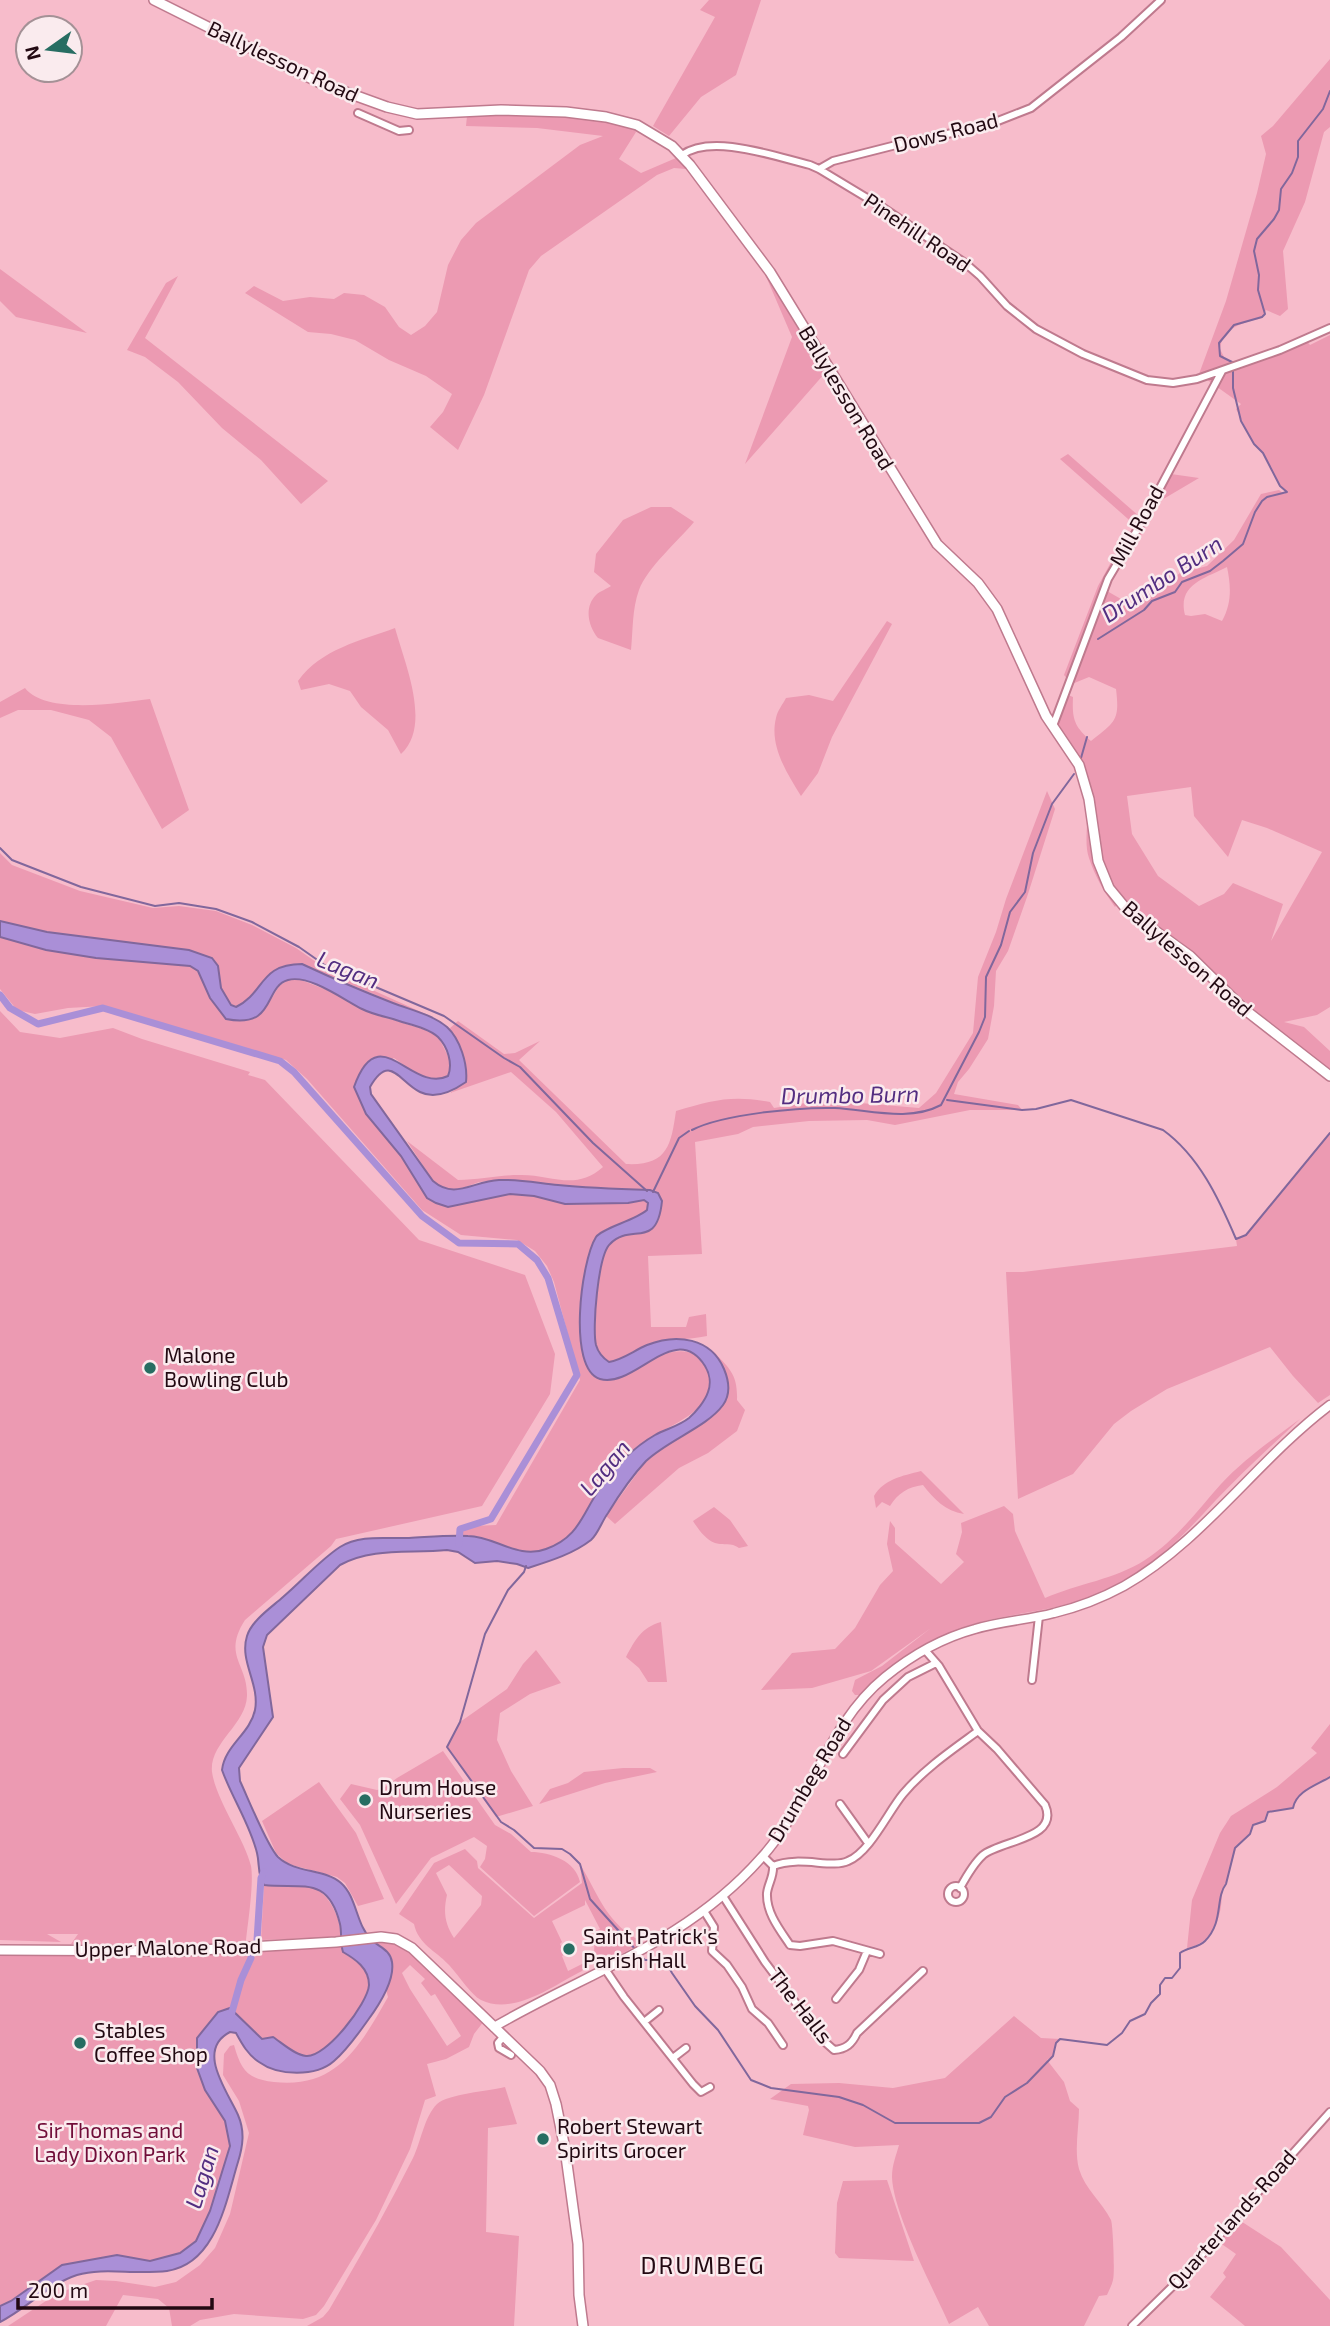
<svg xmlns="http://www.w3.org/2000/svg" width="1330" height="2326" font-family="'Exo 2',sans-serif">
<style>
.green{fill:#ec9ab2;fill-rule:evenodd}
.water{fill:#aa8fd7;stroke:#81679c;stroke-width:2}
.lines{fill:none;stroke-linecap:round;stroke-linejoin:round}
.stream{stroke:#81679c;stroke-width:2}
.canal{stroke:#aa8fd7;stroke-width:7}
.minor-casing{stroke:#bf7a8e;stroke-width:10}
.tertiary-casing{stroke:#bf7a8e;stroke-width:11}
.secondary-casing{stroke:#bf7a8e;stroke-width:12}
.minor{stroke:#fff;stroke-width:6}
.tertiary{stroke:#fff;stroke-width:8}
.secondary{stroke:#fff;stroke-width:9}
.poi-dot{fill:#276d62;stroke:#faebee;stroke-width:2.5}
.labels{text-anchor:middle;stroke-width:5;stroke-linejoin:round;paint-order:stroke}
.street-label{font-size:21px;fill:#220912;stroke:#faebee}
.poi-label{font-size:21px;fill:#220912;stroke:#faebee;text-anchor:start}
.park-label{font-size:21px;fill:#710d39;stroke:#faebee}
.water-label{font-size:23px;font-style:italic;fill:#532e81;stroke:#faebee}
.quarter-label{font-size:24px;letter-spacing:2px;fill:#220912;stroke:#faebee}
</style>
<rect width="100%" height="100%" fill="#f7bccb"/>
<path class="green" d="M709 0H761L736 75 701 97 669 136 653 126 715 17 700 10Z
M1330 59V127L1324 132 1305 202 1283 251 1288 309 1280 316 1266 310 1262 318C1244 323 1223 326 1220 349L1225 359 1235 363 1304 338 1310 345 1330 335V1007L1317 1015 1284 1022 1304 1027 1330 1051V1071L1249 1005 1182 943 1144 917 1123 898 1115 907C1104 892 1095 876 1089 858 1085 847 1087 832 1087 820 1085 790 1076 763 1056 740V725L1068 695 1073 697C1072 719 1074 726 1091 741 1115 722 1120 721 1116 689L1089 677 1072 684 1064 675 1098 586 1110 564 1136 526 1060 459 1068 454 1140 517 1164 473 1199 478 1160 501 1134 548 1112 578 1107 591 1128 603 1159 590 1180 573 1207 566 1234 540 1261 494 1279 490 1284 494 1287 492 1280 486 1263 453 1254 444 1236 409 1241 404 1199 374 1226 301 1257 193 1266 154 1261 136 1273 126ZM1227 567C1231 586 1232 603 1222 621L1205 614 1191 616 1185 615C1177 584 1206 578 1227 567ZM1191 787 1194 816 1228 857 1242 820 1267 828 1322 852 1271 941 1283 904 1233 883 1224 894 1199 906 1158 876 1132 834 1127 796Z
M528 114 600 119 633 126 636 132 619 159 641 173 676 158 686 169 674 168 657 175 541 256 529 270 484 395 458 450 430 427 443 412 452 394 426 376 389 360 355 340 331 334 308 332 245 293 254 286 283 301 310 297 334 299 344 293 364 295 385 307 399 327 411 335 425 326 437 312 448 265 461 240 476 223 580 145 603 136 537 128 466 126 467 116Z
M0 269 87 333 16 317 0 301Z
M765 274 825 373 745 464 792 337Z
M178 276 145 338 328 481 301 504 261 460 222 428 178 382 145 357 127 350 166 283Z
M651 507H671L694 522C678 541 647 568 639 590 632 609 633 631 631 650L598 638C588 626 584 607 596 595 600 591 607 589 611 586L594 572 596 554 623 520Z
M887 621 892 624 832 737 818 773 801 796C787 773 769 746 776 718 777 711 783 704 786 698L809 695 833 701Z
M395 628C405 664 432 726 401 754L388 730 361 707 350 691 329 684 301 690 298 681C321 649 360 641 395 628Z
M25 688C46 715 119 703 150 699L189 810 162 829 111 737 89 720 51 710H18L0 718V702Z
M1047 791 1055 809 1027 897 1008 951 996 971 994 1006 988 1039 969 1069 958 1082 954 1094 1018 1105 1022 1110H970L895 1125 867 1120 809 1121 753 1127 738 1134 695 1142 702 1254 648 1256 651 1327H686L689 1317 706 1314 707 1336C688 1340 668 1339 650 1344 635 1349 624 1359 608 1362 603 1358 598 1352 596 1345 592 1329 599 1260 608 1247 625 1220 668 1254 658 1193L650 1190 585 1187 499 1180 479 1182 455 1191 443 1189 433 1181 407 1141 458 1180C479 1180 499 1175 519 1175 551 1174 575 1192 603 1167L556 1112 511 1072 450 1093 466 1082 461 1049 449 1029 458 1021 504 1054 515 1053 540 1041 519 1060 626 1164C667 1166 671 1146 676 1111 713 1100 732 1095 770 1102L774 1108 825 1100 919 1108 936 1093 973 1033 978 977 996 932 1006 899Z
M0 853 12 865 80 891 153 908 179 906 216 911 252 925 296 948 326 969 430 1016 411 1010 302 964C259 964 265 992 236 1007L231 1005 221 988 218 966 189 950 47 932 4 923 0 921Z
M0 937 46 950 96 958 190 966 198 971 210 998 226 1019 236 1021 272 998 279 986 288 980H301L345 997 371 1013 423 1029 438 1036 450 1060 451 1069 448 1076C427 1086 411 1070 394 1058L354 1087 366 1114 401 1156 427 1198 436 1203 448 1207 510 1194 534 1196 565 1204 628 1203 644 1200 648 1203 647 1210C633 1222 607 1226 599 1234 580 1253 571 1357 593 1376 594 1376 603 1379 603 1380 624 1371 673 1342 693 1354 700 1358 706 1367 709 1375 720 1408 672 1423 653 1437 642 1445 629 1454 620 1464 592 1491 585 1538 544 1550 516 1559 490 1536 462 1536L463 1531 474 1526 496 1525 580 1380 554 1282 547 1266 535 1251 517 1240 461 1235 422 1210 307 1079 286 1060 104 1006 68 1008 35 1014 17 1010 0 989Z
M0 1011 20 1032 60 1038 113 1028 142 1039 250 1072 248 1075 265 1080 419 1240 525 1275 555 1354 550 1394 482 1506 336 1539 331 1546 245 1620C222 1656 248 1664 247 1696 246 1725 209 1743 212 1772 216 1800 244 1838 251 1866 254 1883 248 1922 246 1941L211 1944H71L78 1934H47L61 1942 0 1940Z
M1330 1133V1395L1318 1403 1293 1376 1270 1347 1167 1389 1131 1411 1114 1424 1073 1474 1018 1499 1006 1272H1023L1237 1246 1236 1239 1246 1235Z
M712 1350C729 1368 738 1374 737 1400L745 1410 737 1431 708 1453 679 1468 615 1524 606 1516 646 1461 678 1436 706 1420 725 1402 729 1387 724 1368Z
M1300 1419C1272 1445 1243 1472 1216 1500 1178 1541 1157 1564 1106 1590 1070 1608 1031 1611 993 1619 940 1630 899 1659 861 1695H855L852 1691 855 1680 882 1666 931 1628 871 1671 812 1688 761 1690 792 1653 835 1649 855 1628 880 1585 893 1571 887 1544 890 1521 895 1528V1543L941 1584 964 1562 956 1554 962 1532 961 1523 1004 1506 1013 1514 1015 1531 1045 1598C1077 1584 1116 1579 1145 1560 1177 1539 1197 1511 1221 1484 1244 1459 1273 1439 1300 1419Z
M921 1471 964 1514C945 1511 934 1499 923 1485 908 1487 898 1493 890 1506L882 1502 876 1508 874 1496C884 1479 902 1476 921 1471Z
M714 1507 730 1520 748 1546 739 1548C731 1542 724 1546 715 1543 706 1540 698 1529 693 1521Z
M661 1622 667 1682H648L639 1668 626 1657C635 1640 642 1627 661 1622Z
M536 1650 561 1683 530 1694 500 1713 497 1740 511 1771 533 1806 496 1817 447 1747 460 1722 507 1689 523 1664Z
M1330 1724V1777C1317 1785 1296 1791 1293 1808L1268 1812 1265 1821 1253 1825 1250 1834 1236 1848 1226 1884C1221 1891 1222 1898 1221 1906 1218 1927 1208 1944 1187 1948L1192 1900 1220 1833 1231 1816 1277 1787 1317 1753 1311 1748Z
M443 1751 495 1825 511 1834 531 1852C550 1852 576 1861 580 1882L534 1916 480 1867 485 1859 487 1846 474 1837 431 1858 396 1904 360 1825 340 1799 351 1784 377 1790 384 1788 397 1778Z
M623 1768H650L657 1772 605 1783 539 1804 550 1789 568 1783 584 1772Z
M319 1782 356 1833 384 1899 358 1906 345 1883 337 1877 288 1864 276 1853 262 1821Z
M465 1849 477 1861 478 1868 534 1918 582 1883 580 1864C599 1896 607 1925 643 1942L600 1966 593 1964 589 1957 594 1954 595 1931 600 1929 585 1900V1905L552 1921 562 1942 560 1944 565 1954 562 1956 568 1971 584 1963 585 1967 582 1971C554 1985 514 2016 481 2000 471 1995 457 1973 448 1964 436 1951 418 1944 414 1924L399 1914 434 1863ZM449 1865 482 1896 481 1905 454 1938C445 1924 443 1912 447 1895L436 1873Z
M264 1885C292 1888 314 1876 331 1904 337 1915 341 1924 340 1937L261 1940Z
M371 1940 402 1943 474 2015 484 2021 474 2034 469 2047 446 2059 427 2064 436 2096 425 2100 410 2149 376 2220 324 2306 316 2315 303 2319 234 2314 200 2320 190 2326H172L169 2308 158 2299 123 2295 106 2326H8L58 2293 96 2280 116 2281 155 2287 176 2282 200 2265 215 2248 230 2214 249 2133 239 2101 223 2075 224 2054 230 2046 234 2045C241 2070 247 2079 274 2082 337 2089 360 2046 388 1997 380 1973 411 1962 371 1940ZM410 1965 425 1979 421 1983 431 1996 435 1994 461 2036 447 2046 410 1989 402 1973Z
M264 1946 341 1947C347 1961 370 1962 369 1985 368 2004 326 2058 306 2056 295 2055 282 2043 273 2037L262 2039 229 2008 197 2038V2068L205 2090 225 2121 230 2145 210 2211 196 2241 180 2253 150 2261 117 2255 0 2306V1953Z
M1014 2016 1041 2038 1060 2039 1056 2043 1053 2056 1047 2060 1064 2082 1070 2101 1079 2109C1079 2128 1074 2150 1079 2169 1085 2189 1102 2202 1111 2220 1113 2225 1115 2274 1113 2280 1112 2285 1109 2290 1107 2295L1099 2296 1084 2326H989L978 2307 949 2324C933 2288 893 2213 892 2177 892 2165 896 2156 899 2145L855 2147 803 2135 809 2110 808 2106 770 2099 791 2084 839 2083 893 2088 945 2078Z
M505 2087 517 2124 488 2128 486 2232 519 2236 514 2326H307L323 2317 329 2310C358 2260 387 2210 413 2158 421 2142 424 2117 437 2104 448 2094 489 2091 505 2087Z
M887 2180 914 2261 839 2258 835 2253 837 2203 843 2181Z
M1236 2218 1281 2247 1330 2300V2326H1245L1210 2297 1226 2277 1223 2273 1236 2254 1216 2240Z"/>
<path class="water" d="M0 921 47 932 189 950 212 958 218 966 221 988 231 1005 236 1007C265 993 259 964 302 964 332 978 362 991 393 1003 411 1010 431 1014 447 1027 460 1039 468 1064 466 1082 453 1091 436 1100 420 1092 399 1082 390 1052 370 1087L371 1094 433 1181C455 1200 473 1181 499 1180 518 1179 538 1183 558 1185 589 1188 619 1189 650 1190L658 1193 662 1201C657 1251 631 1222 610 1244 598 1255 592 1329 596 1345 598 1352 603 1358 609 1362 624 1359 633 1351 647 1345 677 1333 711 1338 724 1369 729 1381 731 1394 723 1405 707 1427 668 1440 646 1461 632 1476 619 1495 608 1513 602 1521 598 1534 591 1540 573 1554 550 1561 528 1568L517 1564 497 1561 475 1563 458 1552 447 1550C410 1554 373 1547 340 1565L267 1635 263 1647 273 1717 239 1768 240 1781C248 1798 267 1846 278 1857 296 1874 324 1868 341 1883 357 1897 356 1925 371 1939 378 1947 390 1949 392 1962 395 1981 379 2005 368 2020 358 2034 347 2050 334 2061 316 2077 278 2076 259 2062 248 2055 242 2044 236 2033L230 2032C195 2050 228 2092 238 2115 245 2131 243 2146 238 2162 226 2201 216 2264 167 2271 159 2272 149 2272 141 2272 120 2272 97 2269 77 2275 49 2284 26 2309 0 2322V2306L11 2301 62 2265 117 2255 150 2261 180 2253 196 2241 210 2211 230 2146 225 2121 205 2090 197 2068V2038L218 2012 230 2008 262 2039 273 2037C282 2043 295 2055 306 2056 326 2058 368 2003 369 1985 369 1968 355 1959 343 1952 340 1943 342 1933 340 1924 328 1875 302 1889 264 1885 257 1874 260 1865 257 1853 250 1824 232 1798 222 1770 225 1745 250 1734 255 1710 260 1684 239 1661 247 1636 252 1620 272 1607 283 1597 302 1581 320 1560 340 1547 360 1534 387 1539 409 1538 429 1537 448 1535 468 1536 495 1536 518 1560 546 1549 580 1537 582 1513 601 1487 614 1467 634 1447 655 1435 666 1429 679 1426 689 1418 696 1412 705 1401 708 1392 711 1384 710 1374 705 1366 675 1319 635 1389 600 1379 567 1369 581 1261 596 1237 602 1228 634 1221 647 1210L648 1203 644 1200 628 1203 565 1204 534 1196 510 1194 448 1207 436 1203 427 1198 401 1156 366 1114 354 1087C379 1016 411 1094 448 1076 453 1064 448 1047 438 1037 427 1027 406 1024 393 1019 382 1016 372 1014 362 1009 344 1000 309 974 288 980 263 987 277 1029 226 1019L210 998 198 971 190 966 96 958 46 950 0 937Z"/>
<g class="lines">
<path class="stream" d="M1232 364V362L1220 356 1219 343 1234 325 1262 317 1265 314 1258 290 1259 275 1254 251 1257 239 1274 219 1279 210 1281 189 1292 173 1298 157V141L1323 109 1330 91
M1098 639 1144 610 1152 601 1175 592 1182 582 1210 571 1223 561 1243 544 1255 512 1262 501 1267 497 1287 492 1280 486 1263 453 1254 444 1241 421 1233 388V370
M1081 758 1087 737
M0 848 12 860 81 887 155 906 179 903 216 909 252 922 299 947 326 966 444 1016 504 1058 520 1067 593 1143 647 1191
M947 1100 1022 1110 1036 1109 1071 1100 1163 1130C1199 1156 1219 1199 1236 1239L1246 1235 1330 1133
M692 1130C723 1114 800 1107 835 1108 870 1110 909 1122 941 1105L979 1032 985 1017 986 977 1001 945 1010 912 1025 892 1033 853 1052 804 1074 774
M653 1192 679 1138 689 1131
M526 1566 524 1572 508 1590 485 1634 460 1722 447 1747 501 1822 514 1830 534 1848 562 1849 570 1854 580 1864 590 1899 636 1950
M639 1954 645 1960H665L672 1973 695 2006 718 2030 751 2080 771 2088 839 2097 863 2105 895 2123H979L991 2117 1005 2097 1027 2083 1053 2056 1056 2043 1060 2039 1107 2045 1122 2033 1130 2021 1145 2014 1151 2003 1160 1994V1985L1165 1978H1172L1180 1968V1953C1188 1947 1198 1948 1205 1941 1224 1922 1215 1898 1226 1884L1235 1848 1250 1834 1253 1825 1265 1821 1268 1812 1293 1808C1296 1791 1317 1785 1330 1777"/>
<path class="canal" d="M0 995 10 1008 38 1024 103 1008 280 1061 294 1072 422 1216 459 1243 518 1244 537 1260 548 1278 577 1375 491 1519 460 1529 459 1544
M257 1940 261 1878 264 1872
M230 2019 241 1980 251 1958"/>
<g class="minor-casing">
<path id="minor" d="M358 113 399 131 409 130
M682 155C712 133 776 157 810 165L819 169 882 207 965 263 980 276 1007 306 1036 329 1083 354 1147 380 1173 383 1197 379 1280 350 1330 328
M819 169 833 161 900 144 985 126 1031 108 1121 37 1161 0
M1053 726 1108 579 1143 520 1222 371
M925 1650 939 1666 978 1731 997 1749 1045 1805C1060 1839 1001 1840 983 1855 973 1864 966 1877 960 1888
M1032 1680 1039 1616
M843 1754 883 1700 908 1677 936 1663
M840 1804 868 1843
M763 1856 773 1866C774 1876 768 1884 767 1893 766 1913 780 1930 790 1945L800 1946 833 1941 880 1954
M773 1866C800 1855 831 1869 848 1861 870 1852 888 1812 903 1794 924 1769 952 1750 978 1731
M948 1894a8 8 0 1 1 16 0a8 8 0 1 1-16 0Z
M723 1896 765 1962 825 2042 834 2050C846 2049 852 2044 857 2033L923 1971
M704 1911 714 1927 712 1951 727 1965 742 1987 752 2009 768 2023 783 2045
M605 1969 624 1997 693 2084 701 2092 710 2087
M836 1999 859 1970 867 1951
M644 2022 659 2010
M504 2036 498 2043 499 2048 511 2055
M673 2058 686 2048
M1132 2326 1181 2278 1330 2112"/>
</g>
<g class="tertiary-casing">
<path id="tertiary" d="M494 2027C588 1972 686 1943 761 1858 811 1803 826 1725 885 1677 912 1655 942 1638 975 1629 1001 1621 1028 1620 1054 1613 1079 1607 1102 1598 1124 1586 1203 1541 1257 1460 1330 1405"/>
</g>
<g class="secondary-casing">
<path id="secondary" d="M154 0 318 82 387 107 417 114 501 110 566 112 606 117 637 125 672 146 690 165 770 272 937 544 978 583 997 609 1046 716 1079 765 1089 799 1098 861 1109 888 1128 911 1190 956 1244 1009 1330 1076
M0 1950 184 1951 336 1942 381 1937 396 1939 412 1948 540 2071 550 2085 556 2104 565 2149 578 2244 579 2295 583 2326"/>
</g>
<use href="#minor" class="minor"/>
<use href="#tertiary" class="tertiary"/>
<use href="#secondary" class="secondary"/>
</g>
<g class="poi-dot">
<circle cx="150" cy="1368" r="7"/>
<circle cx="365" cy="1800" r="7"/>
<circle cx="569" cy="1949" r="7"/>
<circle cx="80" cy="2043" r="7"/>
<circle cx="543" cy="2139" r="7"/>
</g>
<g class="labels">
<g class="street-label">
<text transform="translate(283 62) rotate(25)" y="7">Ballylesson Road</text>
<text transform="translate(946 133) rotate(-14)" y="7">Dows Road</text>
<text transform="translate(917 233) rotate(34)" y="7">Pinehill Road</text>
<text transform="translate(846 398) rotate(59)" y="7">Ballylesson Road</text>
<text transform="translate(1137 526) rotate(-61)" y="7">Mill Road</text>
<text transform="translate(1187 959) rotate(41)" y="7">Ballylesson Road</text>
<text transform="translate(810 1780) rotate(-59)" y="7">Drumbeg Road</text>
<text transform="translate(168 1948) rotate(-1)" y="7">Upper Malone Road</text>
<text transform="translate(800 2006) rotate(52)" y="7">The Halls</text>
<text transform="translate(1232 2220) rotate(-48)" y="7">Quarterlands Road</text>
</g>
<g class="poi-label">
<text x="164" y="1363">Malone<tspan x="164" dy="24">Bowling Club</tspan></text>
<text x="379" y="1795">Drum House<tspan x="379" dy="24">Nurseries</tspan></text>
<text x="583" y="1944">Saint Patrick's<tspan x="583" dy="24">Parish Hall</tspan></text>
<text x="94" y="2038">Stables<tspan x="94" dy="24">Coffee Shop</tspan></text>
<text x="557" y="2134">Robert Stewart<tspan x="557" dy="24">Spirits Grocer</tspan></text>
</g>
<g class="park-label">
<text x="110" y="2138">Sir Thomas and<tspan x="110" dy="24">Lady Dixon Park</tspan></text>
</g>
<g class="water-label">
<text transform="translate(1162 579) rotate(-33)" y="8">Drumbo Burn</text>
<text transform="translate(348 970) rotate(22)" y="8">Lagan</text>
<text transform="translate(850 1095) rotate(-1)" y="8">Drumbo Burn</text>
<text transform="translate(605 1468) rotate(-50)" y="8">Lagan</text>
<text transform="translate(202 2177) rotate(-73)" y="8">Lagan</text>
</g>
<g class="quarter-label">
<text x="703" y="2274">DRUMBEG</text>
</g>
</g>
<g transform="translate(49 49) rotate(256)"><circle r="33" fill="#faebee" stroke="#a49196" stroke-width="2"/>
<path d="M0-5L12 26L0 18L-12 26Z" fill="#276d62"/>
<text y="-10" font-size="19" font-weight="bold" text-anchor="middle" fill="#220912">N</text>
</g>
<path d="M18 2298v10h194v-10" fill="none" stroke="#220912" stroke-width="3.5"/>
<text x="28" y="2298" font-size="21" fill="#220912" stroke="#faebee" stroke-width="5" paint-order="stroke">200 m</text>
</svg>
